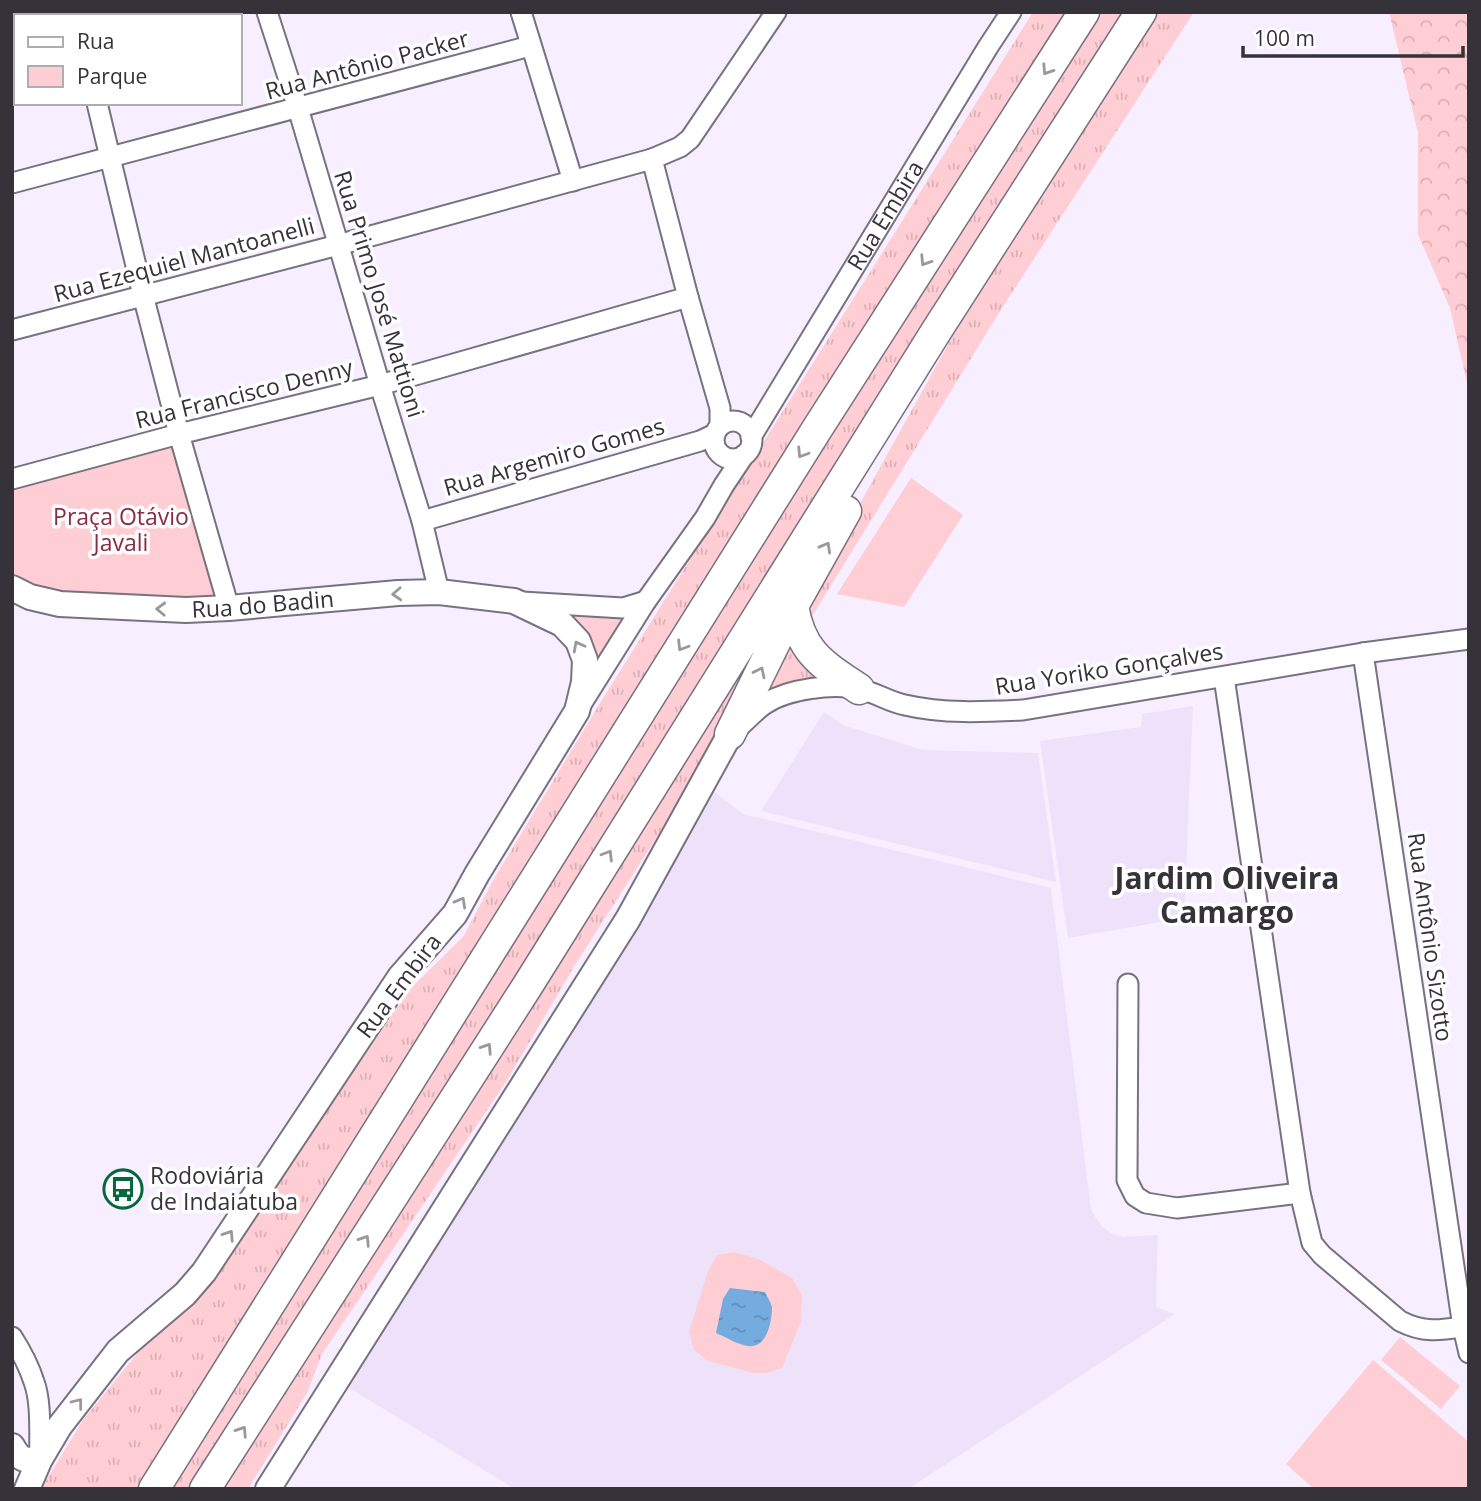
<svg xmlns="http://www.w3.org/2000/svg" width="1481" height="1501" font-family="'Open Sans',sans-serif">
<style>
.built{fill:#eee2fa}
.grass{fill:url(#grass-tufts)}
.forest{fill:url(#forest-crowns)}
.green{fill:#ffcdd4}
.water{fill:url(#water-ripples)}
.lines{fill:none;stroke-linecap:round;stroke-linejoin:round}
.minor-casing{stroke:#787180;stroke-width:23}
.major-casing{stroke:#787180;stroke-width:28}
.highway-casing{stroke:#787180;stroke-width:33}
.minor{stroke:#fff;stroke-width:19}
.major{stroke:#fff;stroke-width:24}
.highway{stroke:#fff;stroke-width:30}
.oneway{stroke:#9a989c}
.labels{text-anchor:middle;stroke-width:7;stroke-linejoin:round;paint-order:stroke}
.street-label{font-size:23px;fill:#353239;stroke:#fff}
.park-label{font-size:23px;fill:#872c42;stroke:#fff}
.poi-label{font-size:23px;fill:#353239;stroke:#fff;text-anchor:start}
.district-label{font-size:30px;font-weight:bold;fill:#353239;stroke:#fff}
</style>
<defs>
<pattern id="grass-tufts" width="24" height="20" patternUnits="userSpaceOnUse" patternTransform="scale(1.75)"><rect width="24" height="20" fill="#ffcdd4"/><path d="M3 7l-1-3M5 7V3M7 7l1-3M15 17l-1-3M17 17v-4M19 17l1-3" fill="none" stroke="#dbb0b7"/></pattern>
<pattern id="forest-crowns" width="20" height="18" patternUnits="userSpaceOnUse" patternTransform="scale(1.75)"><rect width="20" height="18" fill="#ffcdd4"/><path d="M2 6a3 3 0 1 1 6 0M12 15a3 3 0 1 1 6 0" fill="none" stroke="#dbb0b7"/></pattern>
<pattern id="water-ripples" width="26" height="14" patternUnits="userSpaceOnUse" patternTransform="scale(1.75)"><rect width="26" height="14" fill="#74acdf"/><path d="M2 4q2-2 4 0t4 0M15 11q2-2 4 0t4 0" fill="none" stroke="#608db6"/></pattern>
</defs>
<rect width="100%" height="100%" fill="#f7eeff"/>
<path class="built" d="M1193 706 1184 918 1068 938 1040 741 1141 727 1142 714Z
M824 712 843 725 923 750 1038 753 1056 882 761 811Z
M712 790 743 814 1051 888 1091 1210 1101 1226 1111 1233 1123 1237 1158 1235 1156 1307 1175 1314 908 1489H515L346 1386 424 1266Z"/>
<path class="grass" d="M1033 12H1072L146 1489H41L83 1420 141 1349 204 1292 410 989 463 937 495 877 602 700Z
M1093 12H1129L192 1489H167Z
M1150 12H1194L1002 308 809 621 814 594 827 563 970 305Z
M796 570 717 743 575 965 506 1082 322 1354 307 1393 248 1489H221Z
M792 634 833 679H809L788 685 764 696Z"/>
<path class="forest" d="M1389 12H1469V385L1467 383 1450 308 1418 234V133Z"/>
<path class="green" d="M175 435 224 605 119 608 12 583V482Z
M911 478 963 515 904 607 837 594Z
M534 606 621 610 625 626 589 692 584 664Z
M734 1252 759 1259 792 1278 802 1295 801 1321 782 1368 767 1373H754L708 1361 694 1350 689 1332 708 1271 717 1255Z
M1400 1337 1460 1386 1441 1409 1381 1360Z
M1373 1360 1469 1442V1489H1314L1286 1464Z"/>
<path class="water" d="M730 1288 765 1292C767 1297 771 1302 772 1307 772 1321 767 1349 748 1346 738 1345 726 1337 716 1333L723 1299Z"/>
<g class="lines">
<g class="minor-casing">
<g id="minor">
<path d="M74 12V16"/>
<path d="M267 12 298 108 380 385 422 521 439 592"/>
<path d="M521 12 573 181"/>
<path d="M93 16 107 12"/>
<path d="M12 36 16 35"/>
<path d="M97 103 143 295 179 434 229 608"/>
<path d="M652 159 688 297 720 408V425"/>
<path d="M12 183 530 46"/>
<path d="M12 330 338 245 652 159 680 147 690 139 776 12"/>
<circle cx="733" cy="440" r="19"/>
<path id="s1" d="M751 437 988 47 1011 12"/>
<path d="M12 479 179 434 380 385 688 297"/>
<path d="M422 521 700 441 715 434"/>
<path d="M522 602 623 608 646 601"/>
<path d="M1363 653 1463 1327 1469 1353"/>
<path d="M1224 677 1300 1193 1312 1243 1322 1255 1400 1321C1425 1334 1442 1330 1469 1326"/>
<path d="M582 703 646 601 705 518 724 485 744 455"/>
<path d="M741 725C749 718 757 709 765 704 787 689 833 683 859 689 875 692 889 702 905 705 944 714 983 712 1023 710L1363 653 1469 639"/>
<path d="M1128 984 1127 1180 1135 1196 1146 1203 1177 1208 1300 1193"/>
<path d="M12 1337C21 1351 29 1366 34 1382 42 1403 39 1437 40 1459"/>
</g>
</g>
<g class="major-casing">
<g id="major">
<path id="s2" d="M12 588 30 597 60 604 186 610 229 608 398 593 439 592 514 601 562 624 578 641 585 660 584 682 577 711 477 874 455 914 400 977 204 1272 185 1294 118 1351 59 1427 40 1459 27 1489"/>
<path d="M12 1446C20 1460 24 1461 40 1459"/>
<path d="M268 1489 628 919 730 734"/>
</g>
</g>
<g class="highway-casing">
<path id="highway" d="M793 606C801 653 822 664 859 689
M730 734 793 606 846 511
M154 1489 817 429 1084 12
M205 1489 528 985 937 330 1141 12"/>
</g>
<use href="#minor" class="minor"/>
<use href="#major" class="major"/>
<use href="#highway" class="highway"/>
</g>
<defs><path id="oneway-chevron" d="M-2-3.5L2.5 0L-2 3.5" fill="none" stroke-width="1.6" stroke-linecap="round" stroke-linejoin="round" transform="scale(1.75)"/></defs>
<g class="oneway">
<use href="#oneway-chevron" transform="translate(1047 70) rotate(123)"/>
<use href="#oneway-chevron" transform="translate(925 261) rotate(123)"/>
<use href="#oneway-chevron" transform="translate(802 453) rotate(122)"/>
<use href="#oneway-chevron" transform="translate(826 547) rotate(-61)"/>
<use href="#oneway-chevron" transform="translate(397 594) rotate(177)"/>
<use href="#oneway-chevron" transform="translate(161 609) rotate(-178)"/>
<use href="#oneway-chevron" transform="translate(578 646) rotate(-118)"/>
<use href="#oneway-chevron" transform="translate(682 646) rotate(122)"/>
<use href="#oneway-chevron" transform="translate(760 672) rotate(-64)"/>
<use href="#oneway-chevron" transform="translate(608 855) rotate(-58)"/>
<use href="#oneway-chevron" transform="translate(461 902) rotate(-61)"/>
<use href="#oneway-chevron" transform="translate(487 1048) rotate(-57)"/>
<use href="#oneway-chevron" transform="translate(229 1235) rotate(-57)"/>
<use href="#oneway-chevron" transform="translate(365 1240) rotate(-57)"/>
<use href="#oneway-chevron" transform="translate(78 1403) rotate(-52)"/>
<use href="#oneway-chevron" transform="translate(242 1431) rotate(-57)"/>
</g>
<defs>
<g id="bus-ring" transform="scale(2.0125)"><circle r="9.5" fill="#fff" stroke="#05683c" stroke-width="1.5"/><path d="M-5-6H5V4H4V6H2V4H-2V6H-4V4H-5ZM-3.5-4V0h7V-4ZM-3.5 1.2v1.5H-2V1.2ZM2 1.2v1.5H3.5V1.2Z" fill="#05683c"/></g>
</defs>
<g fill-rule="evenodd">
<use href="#bus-ring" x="123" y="1189"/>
</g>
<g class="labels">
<g class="street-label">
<text transform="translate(367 65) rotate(-15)" y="8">Rua Antônio Packer</text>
<text dy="8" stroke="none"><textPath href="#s1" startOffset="259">Rua Embira</textPath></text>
<text transform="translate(184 260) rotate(-15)" y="8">Rua Ezequiel Mantoanelli</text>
<text transform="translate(379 294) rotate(73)" y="8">Rua Primo José Mattioni</text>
<text transform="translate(244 394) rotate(-14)" y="8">Rua Francisco Denny</text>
<text transform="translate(554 457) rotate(-16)" y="8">Rua Argemiro Gomes</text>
<text dy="8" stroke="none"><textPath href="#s2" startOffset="254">Rua do Badin</textPath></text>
<text transform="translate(1109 669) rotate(-9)" y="8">Rua Yoriko Gonçalves</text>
<text transform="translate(1430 937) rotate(82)" y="8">Rua Antônio Sizotto</text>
<text transform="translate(399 986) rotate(-53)" y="8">Rua Embira</text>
</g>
<g class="park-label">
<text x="121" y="525">Praça Otávio<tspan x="121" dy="26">Javali</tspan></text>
</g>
<g class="poi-label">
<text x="150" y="1184">Rodoviária<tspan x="150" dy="26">de Indaiatuba</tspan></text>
</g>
<g class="district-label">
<text x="1227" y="889">Jardim Oliveira<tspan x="1227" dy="34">Camargo</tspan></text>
</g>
</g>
<rect width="1481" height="1501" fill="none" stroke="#353239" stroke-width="28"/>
<rect x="14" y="14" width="228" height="91" fill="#ffffff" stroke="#aeadb0" stroke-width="2"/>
<rect x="28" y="37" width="35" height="10" fill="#ffffff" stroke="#aeadb0" stroke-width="2"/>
<text x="77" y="49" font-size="21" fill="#353239">Rua</text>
<rect x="28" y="66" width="35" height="21" fill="#ffcdd4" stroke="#aeadb0" stroke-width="2"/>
<text x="77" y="84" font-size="21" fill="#353239">Parque</text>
<path d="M1243 46v10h220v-10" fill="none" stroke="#353239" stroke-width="3.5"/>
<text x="1254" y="46" font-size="21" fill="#353239" stroke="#ffffff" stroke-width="5" paint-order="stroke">100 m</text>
</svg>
